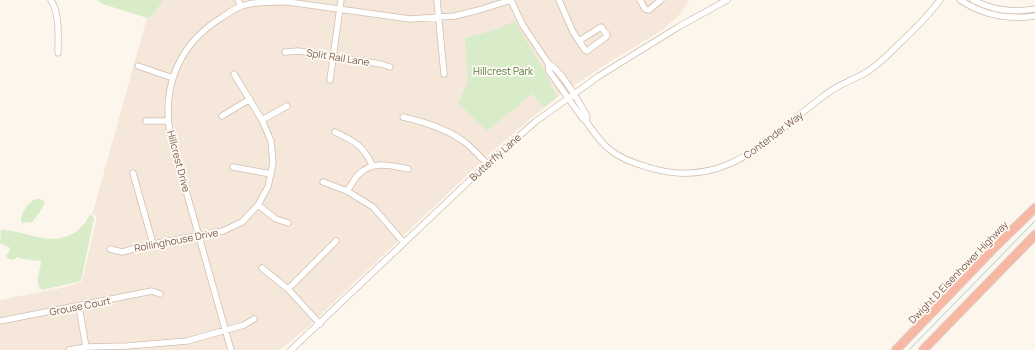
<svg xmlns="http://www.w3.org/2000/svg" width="1035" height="350" font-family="Manrope,sans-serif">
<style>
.residential{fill:#f5e8da}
.green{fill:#d8ecc9}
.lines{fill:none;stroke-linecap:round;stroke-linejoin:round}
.stream{stroke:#a5d3da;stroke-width:1}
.minor-casing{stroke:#d1beb0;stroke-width:7}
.highway-casing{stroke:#dad1cd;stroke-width:10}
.minor{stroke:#fff;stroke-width:5.5}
.highway{stroke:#f7b7a3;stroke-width:8}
.labels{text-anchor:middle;stroke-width:3.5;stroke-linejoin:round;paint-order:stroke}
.street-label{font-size:10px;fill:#7a5c4d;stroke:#fffaf3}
.park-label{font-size:10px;fill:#537a41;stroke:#fffaf3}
</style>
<rect width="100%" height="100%" fill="#fdf6ec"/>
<path class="residential" d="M97 0H689L681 13 664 29 603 66 557 97 489 154 308 327 280 350H0V300L57 289 82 282 97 216 92 215 147 18 103 4Z"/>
<path class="green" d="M97 0H163L154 13 148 18 103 4Z
M514 21 543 68 557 97 544 108 531 93 526 99 487 131 458 103 468 82 465 38 495 30Z
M36 199H40L45 202C43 208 36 217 32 222L22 223 21 220C21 213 28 202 36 199Z
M90 214 94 218 81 281 42 290C33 282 41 271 41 261L22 259 18 257 12 260 7 258 6 255 10 250 9 247 0 243 1 230C14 230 25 234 37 237 59 243 81 235 90 214Z"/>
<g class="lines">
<path class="stream" d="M909 350 1035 221"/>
<g class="minor-casing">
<path id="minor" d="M51 0C60 15 58 36 58 53
M238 0 241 6
M437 0 444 74
M511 0 522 24 548 63 549 71 583 119 586 121C604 149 616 158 647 167 726 192 767 138 825 95 837 85 853 80 867 72 879 64 889 54 899 44 914 30 928 16 940 0
M559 0 573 32 585 50 587 51 606 37 607 35 601 27 579 41
M640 0 645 9 649 10 661 0
M960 0C983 15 1008 20 1035 16
M973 0C992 10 1014 13 1035 9
M285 52 298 51 381 64 390 67
M548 63C562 71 578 101 587 116L586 121
M138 66 173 78
M330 80 341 0
M222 116 250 99
M403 117C425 122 449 129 467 144 474 150 481 157 487 164
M262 120 287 106
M146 121H168
M335 132C354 141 363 145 372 165
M233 167 271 174
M133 173 153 244
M323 182 347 191 373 207 404 243
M347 191C351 186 354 179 358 175 372 160 390 165 408 169
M258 205 276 219 288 223
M110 249 122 252 153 244 223 231 242 222 258 205 268 187 273 163 271 141 262 120 234 74
M262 268 288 289 320 324
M288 289 336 241
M79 307 86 347
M0 321 152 291 160 294
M69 350 86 347 127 346 187 341 244 325 254 319
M231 350 170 134C162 86 179 44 221 18 227 14 235 8 242 6 256 1 273 2 288 2L410 19 455 16 479 10 511 0
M291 350 487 164 535 122 599 76 680 26 727 0"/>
</g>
<g class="highway-casing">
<path id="highway" d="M896 350 993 249 1035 208
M923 350 1035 235"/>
</g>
<use href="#minor" class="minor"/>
<use href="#highway" class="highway"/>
</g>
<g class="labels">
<g class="street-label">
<text transform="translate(338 57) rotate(9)" y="4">Split Rail Lane</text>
<text transform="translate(773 135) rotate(-37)" y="4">Contender Way</text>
<text transform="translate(495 157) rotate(-42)" y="4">Butterfly Lane</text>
<text transform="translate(179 161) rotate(75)" y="4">Hillcrest Drive</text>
<text transform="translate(176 240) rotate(-11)" y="4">Rollinghouse Drive</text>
<text transform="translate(958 272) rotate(-46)" y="4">Dwight D Eisenhower Highway</text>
<text transform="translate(80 306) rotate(-11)" y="4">Grouse Court</text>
</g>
<g class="park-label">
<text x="503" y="75">Hillcrest Park</text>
</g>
</g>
</svg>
